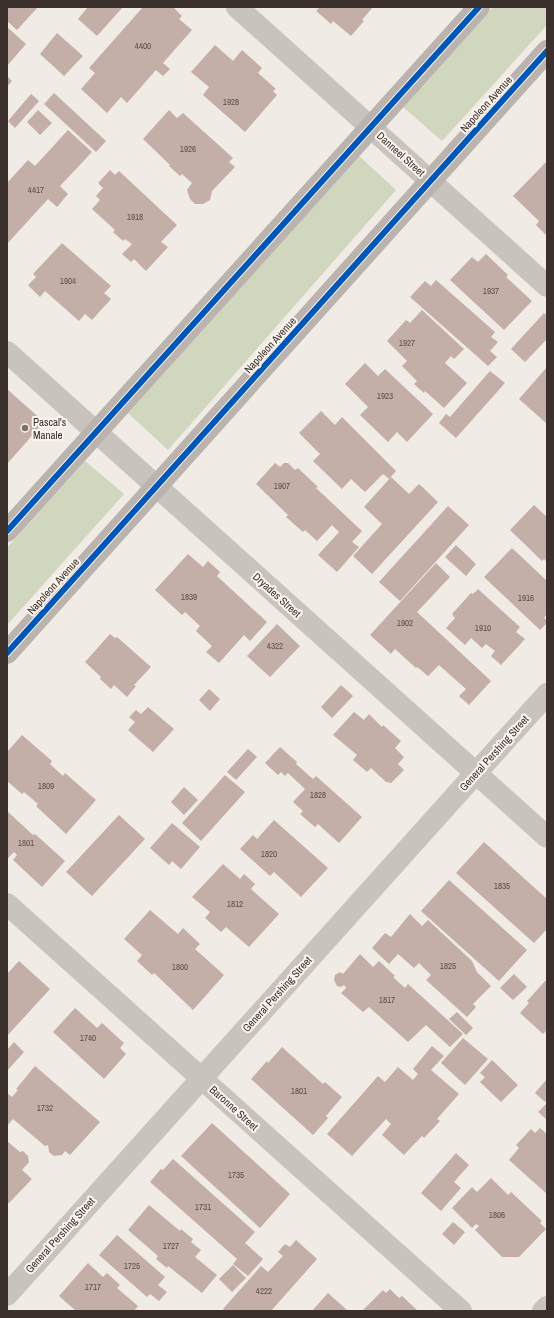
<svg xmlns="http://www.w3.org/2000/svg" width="554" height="1318" font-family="'Archivo Narrow',sans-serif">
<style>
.green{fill:#d1d6bf}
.building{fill:#c3afa7}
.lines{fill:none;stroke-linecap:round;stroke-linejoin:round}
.minor{stroke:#c9c3be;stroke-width:22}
.secondary{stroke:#bab3ae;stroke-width:22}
.cycleway-casing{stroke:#fbf5ee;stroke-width:8}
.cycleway{stroke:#0057b8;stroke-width:6}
.poi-dot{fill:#7a716c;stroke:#fbf5ee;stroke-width:1.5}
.labels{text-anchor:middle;stroke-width:4;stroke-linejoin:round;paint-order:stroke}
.number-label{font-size:9px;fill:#5d504a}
.street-label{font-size:11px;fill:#3b302b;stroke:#fbf5ee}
.poi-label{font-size:11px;fill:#3b302b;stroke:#fbf5ee;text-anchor:start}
</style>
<rect width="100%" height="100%" fill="#f0ebe5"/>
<path class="green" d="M493 7H547V25L442 141 403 107Z
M359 156 396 190 168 450 128 413Z
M85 461 124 494 7 625V548Z"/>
<path class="building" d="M7 7H38L17 30 7 21Z
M88 7H123L97 36 78 19Z
M143 7H173L182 16 179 19 192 30 163 63 170 69 163 76 156 70 127 103 121 97 107 113 81 89 95 73 89 68Z
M320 7H373L362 20 364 21 351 36 333 21 331 24 316 11Z
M7 27 26 44 7 66Z
M57 33 83 56 64 76 40 54Z
M215 45 233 61 242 50 262 68 258 73 276 89 273 91 277 95 245 132 203 95 209 87 191 72Z
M7 76 12 81 7 87Z
M54 93 106 141 96 152 44 104Z
M31 94 39 101 15 128 8 121Z
M38 110 52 123 40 135 27 122Z
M169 110 177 118 183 113 233 158 229 162 235 167 212 191 210 200 203 204H195L190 199 187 190 192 183 182 174 180 176 169 166 170 165 143 139Z
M68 130 92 152 60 186 68 194 57 207 48 199 7 244V183L28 160 35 166Z
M547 161V236L536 225 539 221 513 196Z
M110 170 115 175 119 171 177 225 161 242 168 247 146 271 134 259 131 262 122 254 132 244 125 239 123 241 113 232 115 230 92 209 100 200 96 196 103 188 98 183Z
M62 243 111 286 104 293 111 299 92 320 85 314 79 321 45 291 40 297 28 285 36 277 33 274Z
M486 254 508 275 506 277 532 301 504 330 450 280 472 257 478 262Z
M436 280 495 332 491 337 498 342 490 351 497 357 488 366 410 297 425 281 431 286Z
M422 310 464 349 454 359 451 356 445 363 467 383 444 408 425 391 424 393 414 384 417 381 402 366 407 361 387 341 406 320 410 323Z
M544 313 547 316V339L525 362 511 349Z
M365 363 378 376 385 369 433 414 407 442 397 432 388 442 360 415 368 407 345 384Z
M547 367V424L519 399Z
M490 371 505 383 456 438 439 423 446 414 450 417Z
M7 389 44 422 7 464Z
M321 411 335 425 342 417 396 471 389 479 383 474 365 492 351 479 342 489 313 461 320 454 299 433Z
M275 463 280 467 284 463H288L295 470 298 468 318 487 316 488 362 531 352 542 359 547 337 572 318 555 339 532 332 525 317 541 305 530 303 532 286 517 288 515 256 484Z
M391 477 409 494 419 484 438 502 372 574 353 556 382 524 364 507Z
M534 505 547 517V562L544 559 542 561 510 530Z
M448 506 469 525 400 601 379 582Z
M456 545 476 564 466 576 445 557Z
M512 548 547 581V614L544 618 547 620V623L540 630 484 577Z
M188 554 203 567 208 561 220 572 217 576 267 622 250 641 244 635 219 663 206 652 212 646 196 631 200 626 185 612 182 615 155 590Z
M436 563 450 577 417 612 491 681 469 705 459 696 466 689 439 665 428 676 417 667 416 668 395 649 391 654 370 635Z
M478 589 520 627 516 632 525 639 501 665 491 656 495 651 486 644 482 648 471 638 465 645 446 628 455 618 452 614 471 593 473 594Z
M277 624 300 646 270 677 247 656Z
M110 634 115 638 117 637 151 667 134 685 136 686 127 697 114 685 111 689 100 679 101 677 85 662Z
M341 685 353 696 332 718 321 707Z
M209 689 220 699 210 711 199 700Z
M148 707 174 729 153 752 128 730 135 722 129 717 136 710 141 714Z
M354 712 364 720 369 714 382 727 383 725 401 741 395 748 404 757 398 764 404 770 391 783 386 782 371 768 367 772 353 760 357 755 333 735Z
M22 735 52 761 50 764 63 776 65 773 96 800 66 834 36 806 38 804 24 792 22 794 7 781V752Z
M280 747 297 762 296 764 313 779 316 776 362 817 339 843 318 824 315 827 300 814 303 811 293 802 305 789 288 773 285 776 281 772 278 775 265 763Z
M248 749 257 757 236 780 227 772Z
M225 775 245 792 201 841 182 823Z
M184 787 198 800 184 815 171 802Z
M7 811 33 835 35 834 65 861 42 887 13 860 17 855 14 852 7 859Z
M119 815 145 839 92 896 66 872Z
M274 820 328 868 301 897 274 872 270 876 240 849 253 835 257 839Z
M172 823 200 847 181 869 172 861 169 865 150 848Z
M484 842 547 899V929L534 943 456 873Z
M223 864 240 879 244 874 255 884 251 889 279 914 249 947 226 927 221 932 205 918 210 912 192 897Z
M449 880 527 950 499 981 421 911Z
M150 910 178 934 183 928 200 944 195 949 224 975 193 1010 154 973 152 975 137 961 142 955 124 939Z
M410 914 422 926 428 920 472 961 477 972 491 986 473 1004 476 1007 467 1017 426 980 431 975 419 963 414 968 398 954 389 964 372 948 385 933 391 937Z
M360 954 373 967 379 961 395 976 393 977 405 988 408 984 463 1034 450 1047 426 1025 408 1042 369 1007 363 1012 341 993 346 988 344 985 341 987 337 986 334 980 335 975 340 972 343 974Z
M19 961 50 989 7 1036V974Z
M514 974 527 987 513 1000 500 988Z
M547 979V1030L543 1034 520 1013 529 1003 527 1001Z
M75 1008 97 1028 102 1023 124 1043 120 1048 126 1054 104 1079 53 1032Z
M457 1012 473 1028 466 1035 449 1019Z
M463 1038 488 1059 465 1085 441 1063Z
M14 1042 24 1052 7 1071V1050Z
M432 1046 444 1056 431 1070 459 1094 437 1119 440 1121 424 1138 422 1136 404 1155 382 1135 391 1124 386 1119 352 1156 327 1134 378 1076 385 1082 398 1067 413 1080 418 1074 413 1069Z
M282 1047 323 1084 325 1082 342 1097 326 1116 328 1118 313 1135 251 1079 267 1061 268 1063Z
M492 1060 518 1085 501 1102 480 1082 485 1077 480 1073Z
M35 1066 100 1122 70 1155 65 1151 62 1155 54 1156 49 1152 48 1145 45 1146 13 1119 7 1126V1093L12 1097 18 1090 16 1089Z
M547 1079V1099L545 1102 535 1093Z
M547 1103V1120L538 1112Z
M212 1123 290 1194 260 1228 181 1156Z
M540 1128 547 1134V1194L509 1160 519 1148 516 1145 531 1129 535 1133Z
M7 1141 20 1152 23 1151 28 1156 29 1162 22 1170 32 1179 9 1203H7Z
M456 1153 469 1165 454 1182 461 1188 441 1211 421 1193Z
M173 1159 255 1232 245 1243 263 1259 248 1276 233 1264 237 1259 150 1182 161 1169 163 1170Z
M491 1178 508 1195 511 1192 542 1221 540 1223 546 1229 519 1257H502L475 1230 479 1226 476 1224 472 1228 452 1208 472 1187 477 1192Z
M149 1205 180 1231 181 1229 193 1239 191 1242 201 1250 195 1257 217 1275 202 1293 168 1266 167 1268 156 1259 158 1256 128 1230Z
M453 1222 465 1232 454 1245 442 1234Z
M117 1235 165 1277 158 1285 167 1292 159 1301 150 1294 147 1297 99 1255Z
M296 1240 317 1259 271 1311H225L223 1309 261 1266 268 1272 283 1256 278 1252 285 1244 290 1247Z
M88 1263 103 1277 107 1273 120 1285 117 1288 138 1306 134 1311H76L59 1296Z
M233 1265 246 1278 232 1292 219 1279Z
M390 1289 399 1298 402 1296 418 1311H362L383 1290 386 1293Z
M328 1293 348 1311H312Z"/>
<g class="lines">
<path class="minor" d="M237 7 547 286
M7 352 547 837
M7 904 461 1311
M7 1295 547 694
M543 1311 547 1307"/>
<path class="secondary" d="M7 531 479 7
M7 653 547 51"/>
<g class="cycleway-casing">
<path id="cycleway" d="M7 531 479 7
M7 653 547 51"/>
</g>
<use href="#cycleway" class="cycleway"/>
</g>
<circle class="poi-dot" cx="25" cy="428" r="4"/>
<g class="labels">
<g class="number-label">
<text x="143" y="49">4400</text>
<text x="231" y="105">1928</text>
<text x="188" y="152">1926</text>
<text x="36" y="193">4417</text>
<text x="135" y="220">1918</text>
<text x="68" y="284">1904</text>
<text x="491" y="294">1937</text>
<text x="407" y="346">1927</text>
<text x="385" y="399">1923</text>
<text x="282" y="489">1907</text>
<text x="189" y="600">1839</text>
<text x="526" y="601">1916</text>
<text x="405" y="626">1902</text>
<text x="483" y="631">1910</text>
<text x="275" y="649">4322</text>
<text x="46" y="789">1809</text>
<text x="318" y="798">1828</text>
<text x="26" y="846">1801</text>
<text x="269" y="857">1820</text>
<text x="502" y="889">1835</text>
<text x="235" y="907">1812</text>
<text x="448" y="969">1825</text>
<text x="180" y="970">1800</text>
<text x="387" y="1003">1817</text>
<text x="88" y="1041">1740</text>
<text x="299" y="1094">1801</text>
<text x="45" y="1111">1732</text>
<text x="236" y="1178">1735</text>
<text x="203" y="1210">1731</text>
<text x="497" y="1218">1806</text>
<text x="171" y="1249">1727</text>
<text x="132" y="1269">1725</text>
<text x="93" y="1290">1717</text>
<text x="264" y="1294">4222</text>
</g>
<g class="street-label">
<text transform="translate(486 104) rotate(-48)" y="4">Napoleon Avenue</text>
<text transform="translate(401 154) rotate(42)" y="4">Danneel Street</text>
<text transform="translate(270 345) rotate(-48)" y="4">Napoleon Avenue</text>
<text transform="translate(53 586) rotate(-48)" y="4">Napoleon Avenue</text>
<text transform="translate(277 595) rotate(42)" y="4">Dryades Street</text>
<text transform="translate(494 753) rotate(-48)" y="4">General Pershing Street</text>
<text transform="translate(277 994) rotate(-48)" y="4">General Pershing Street</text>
<text transform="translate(234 1108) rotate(42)" y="4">Baronne Street</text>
<text transform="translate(60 1235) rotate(-48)" y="4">General Pershing Street</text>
</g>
<g class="poi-label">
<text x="33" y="426">Pascal's<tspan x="33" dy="13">Manale</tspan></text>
</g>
</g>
<rect width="554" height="1318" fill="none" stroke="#3b302b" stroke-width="16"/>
</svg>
